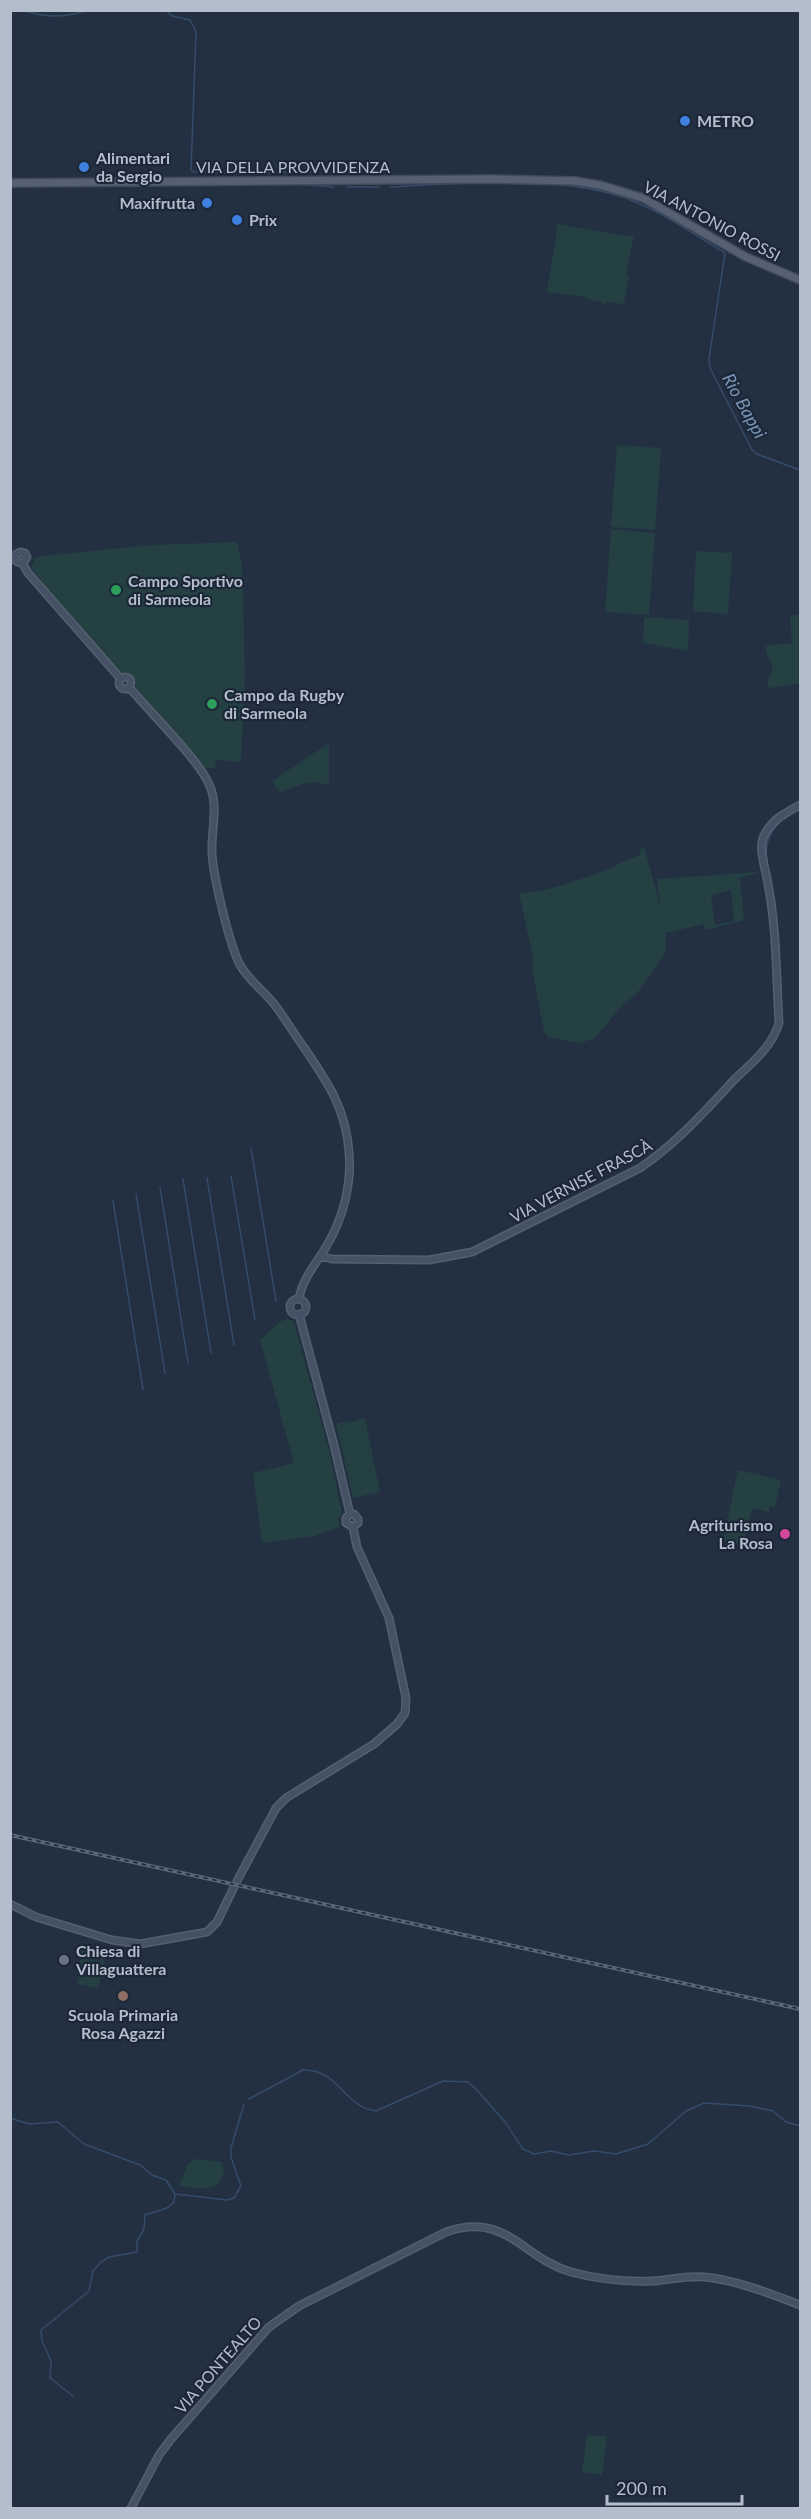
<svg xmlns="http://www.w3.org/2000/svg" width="811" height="2519" font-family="Lato,sans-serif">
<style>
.green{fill:#254043;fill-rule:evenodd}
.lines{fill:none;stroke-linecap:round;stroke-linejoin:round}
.stream{stroke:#344c6a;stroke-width:1.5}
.secondary-casing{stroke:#55606f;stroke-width:9}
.primary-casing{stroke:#414b5b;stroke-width:10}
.secondary{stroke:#455165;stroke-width:6}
.primary{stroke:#556172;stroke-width:7}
.rail-casing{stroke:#596679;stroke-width:4}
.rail{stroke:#1c2737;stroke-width:1.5;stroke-dasharray:4.5;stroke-linecap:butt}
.shop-dot{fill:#3f7fe0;stroke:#1c2737;stroke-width:2}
.leisure-dot{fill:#2e9e5b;stroke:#1c2737;stroke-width:2}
.hotel-dot{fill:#d1479c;stroke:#1c2737;stroke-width:2}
.worship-dot{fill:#6b7280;stroke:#1c2737;stroke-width:2}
.education-dot{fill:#8d6e63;stroke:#1c2737;stroke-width:2}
.labels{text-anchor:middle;stroke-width:4.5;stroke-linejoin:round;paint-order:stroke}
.poi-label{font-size:16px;font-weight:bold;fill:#b4bdcc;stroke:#1c2737;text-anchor:start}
.street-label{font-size:16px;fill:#b4bdcc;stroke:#1c2737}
.water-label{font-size:18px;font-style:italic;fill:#7894b6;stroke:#1c2737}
</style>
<rect width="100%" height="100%" fill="#223042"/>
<path class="green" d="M558 224 625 236 634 235 626 274 629 275 624 304 607 302 605 305 602 302 587 299V297L547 292Z
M617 445 661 448 655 530 611 527Z
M611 529 655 533 649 615 605 612Z
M237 542 242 564 245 675 241 762 216 760 215 768H204L136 689V680L130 674 122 673 119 671 121 667 118 670 41 583 42 581 31 568 35 558 42 556 151 545Z
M696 551 732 553 728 614 693 611Z
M790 615H800V684L770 688 767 685 773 666 766 652V646L792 643Z
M644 617 689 620 688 651 643 643Z
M329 743V786C312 777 295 787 280 792L272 781Z
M644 847 660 905 657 879 760 872 740 878 744 920 706 930 704 924 666 933V951L660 961 638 992 619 1009 595 1038 580 1043 548 1037 544 1032 532 969 534 962 519 893C547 892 579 880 606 870 618 865 628 858 641 855L639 850ZM731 890 734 921 715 925 711 895Z
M288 1319 294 1322 330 1454 342 1513 338 1518 339 1527 315 1536 262 1543 253 1473 294 1463 260 1340 281 1321Z
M365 1418 380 1492 353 1498 336 1424 349 1421 350 1423Z
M738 1470 781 1480 775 1507 770 1506 769 1512 752 1508 743 1545 723 1541Z
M81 1948 97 1953V1961L100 1962 102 1953 106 1954 98 1988 78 1984Z
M195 2159 222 2162 224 2173 218 2185 203 2189 179 2186 188 2164Z
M587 2435 607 2436 602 2475 582 2472Z"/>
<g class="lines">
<path class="stream" d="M22 10C46 18 65 18 88 10
M165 10 172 16 190 20 196 31 191 170 194 172 227 173
M232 173 311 172
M307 185 334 187
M347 187H379
M390 187C462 183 566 174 633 201 665 214 695 235 725 253L709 359 710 368 752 450 757 454 800 470
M760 834 773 817 783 811
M772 890C767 858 757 839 787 816
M773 895 776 920
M782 1017V1025
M251 1148 276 1301
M231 1176 255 1320
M207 1178 234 1345
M183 1179 211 1353
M160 1187 188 1363
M136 1194 165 1373
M113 1201 143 1389
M249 2099 303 2070C340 2069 344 2108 376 2111L443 2081 468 2082 476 2089 505 2122 523 2149 534 2154 551 2151 569 2155 594 2151 616 2154 648 2144 686 2111 704 2103 749 2106 773 2111 786 2122 800 2126
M10 2118 29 2124 58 2122 84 2144 140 2165 152 2175 166 2180 175 2194 227 2200 234 2198 241 2186 231 2157V2148L244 2104
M73 2396 50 2378 51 2361 42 2341 41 2330 89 2291 93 2271 101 2262 109 2257 137 2252V2241L144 2229 145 2215 167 2208 174 2202 175 2194"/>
<g class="secondary-casing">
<path id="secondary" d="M23 564 27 557 25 553 20 552 15 555 16 561 23 564 28 573 121 679
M119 683a6 6 0 1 1 12 0a6 6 0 1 1-12 0Z
M129 687C149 712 203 763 211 789 218 809 211 832 212 853 213 876 229 942 239 963 247 979 263 990 274 1004 285 1018 294 1034 305 1049 328 1083 346 1109 349 1152 352 1184 343 1219 326 1247 316 1264 302 1279 299 1299
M320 1256 332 1259 429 1260 472 1252 640 1168C677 1143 704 1112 734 1080 752 1062 771 1049 779 1023 776 975 777 927 767 879 765 867 759 850 763 838 770 821 785 813 800 805
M290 1307a8 8 0 1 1 16 0a8 8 0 1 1-16 0Z
M299 1314 334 1445 350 1514 346 1518V1523L353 1527
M350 1514H354L358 1519V1523L353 1527
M237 1881 276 1808 286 1798 374 1744 397 1724 405 1713 406 1698 389 1618 357 1547 353 1527
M10 1904 36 1917 112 1940 140 1944 207 1932 217 1922 234 1887
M131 2508 159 2455 171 2439 269 2327 299 2306 446 2232C506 2211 522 2258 571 2272 597 2279 627 2282 653 2281 670 2280 687 2275 704 2277 731 2279 775 2295 800 2305"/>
</g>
<g class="primary-casing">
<path id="primary" d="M10 183 492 179 575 181 600 185 643 198 746 257 800 280"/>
</g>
<use href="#secondary" class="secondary"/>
<use href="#primary" class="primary"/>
<g class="rail-casing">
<path id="rail" d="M10 1835 800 2009"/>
</g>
<use href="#rail" class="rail"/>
</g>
<g class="shop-dot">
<circle cx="685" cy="121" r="6"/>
<circle cx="84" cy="167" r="6"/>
<circle cx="207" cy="203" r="6"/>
<circle cx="237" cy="220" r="6"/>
</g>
<g class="leisure-dot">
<circle cx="116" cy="590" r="6"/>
<circle cx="212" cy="704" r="6"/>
</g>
<circle class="hotel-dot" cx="785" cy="1534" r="6"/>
<circle class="worship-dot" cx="64" cy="1960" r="6"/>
<circle class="education-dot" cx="123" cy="1996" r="6"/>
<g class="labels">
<g class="poi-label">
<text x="697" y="127">METRO</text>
<text x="96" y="164">Alimentari<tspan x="96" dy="18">da Sergio</tspan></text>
<text x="195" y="209" text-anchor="end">Maxifrutta</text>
<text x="249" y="226">Prix</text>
<text x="128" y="587">Campo Sportivo<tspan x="128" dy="18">di Sarmeola</tspan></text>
<text x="224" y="701">Campo da Rugby<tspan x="224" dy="18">di Sarmeola</tspan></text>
<text x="773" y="1531" text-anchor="end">Agriturismo<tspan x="773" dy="18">La Rosa</tspan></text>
<text x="76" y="1957">Chiesa di<tspan x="76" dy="18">Villaguattera</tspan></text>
<text x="123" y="2021" text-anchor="middle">Scuola Primaria<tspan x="123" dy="18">Rosa Agazzi</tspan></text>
</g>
<g class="street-label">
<text x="293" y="173">VIA DELLA PROVVIDENZA</text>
<text transform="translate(712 221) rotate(28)" y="6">VIA ANTONIO ROSSI</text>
<text transform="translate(581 1181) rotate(-28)" y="6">VIA VERNISE FRASCÀ</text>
<text transform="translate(218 2365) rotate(-49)" y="6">VIA PONTEALTO</text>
</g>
<g class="water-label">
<text transform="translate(744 406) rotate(61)" y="6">Rio Bappi</text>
</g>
</g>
<rect width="811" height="2519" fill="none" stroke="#b4bdcc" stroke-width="24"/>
<path d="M607 2495v9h135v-9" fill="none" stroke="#b4bdcc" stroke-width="3"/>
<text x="616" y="2495" font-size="18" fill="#b4bdcc" stroke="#1c2737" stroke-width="4.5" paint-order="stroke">200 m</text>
</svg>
